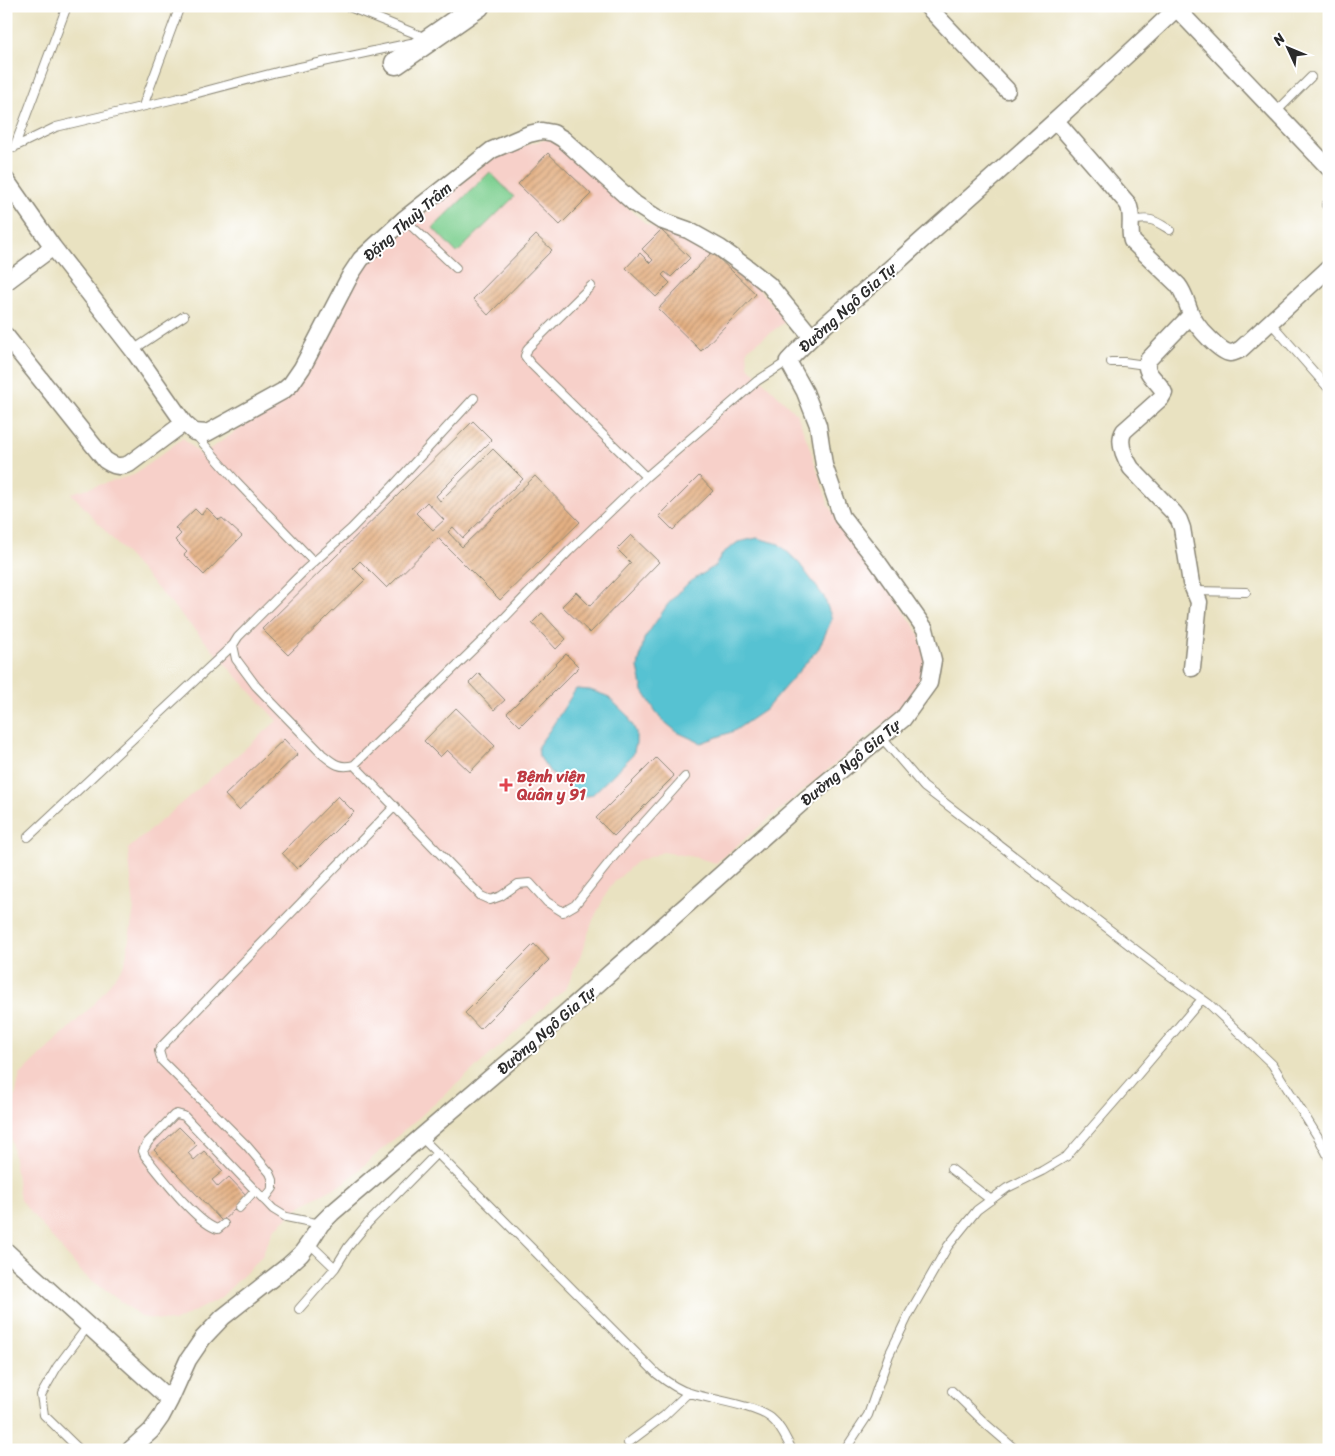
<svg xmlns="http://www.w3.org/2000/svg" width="1335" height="1456" font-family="Sriracha,sans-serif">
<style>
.built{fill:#f7d0c9}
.pitch{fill:#7fd092;stroke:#557e5e}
.water{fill:#57c2d2;stroke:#41767e}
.building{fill:url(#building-hatch);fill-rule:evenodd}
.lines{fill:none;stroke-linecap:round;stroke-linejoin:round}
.lane-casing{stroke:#8a8676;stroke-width:10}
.street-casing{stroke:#8a8676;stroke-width:19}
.secondary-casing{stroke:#8a8676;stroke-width:25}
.lane{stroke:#fff;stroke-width:8}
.street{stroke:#fff;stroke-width:16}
.secondary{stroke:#fff;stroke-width:22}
.health-dot{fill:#e0444e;stroke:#fff;stroke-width:2}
.labels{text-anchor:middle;stroke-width:4;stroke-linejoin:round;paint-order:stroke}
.street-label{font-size:16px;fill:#2b2b2b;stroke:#fff}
.health-label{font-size:16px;font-weight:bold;fill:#be3a42;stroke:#fff;text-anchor:start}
</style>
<defs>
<pattern id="building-hatch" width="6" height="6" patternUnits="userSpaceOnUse" patternTransform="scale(1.25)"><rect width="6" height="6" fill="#e4b083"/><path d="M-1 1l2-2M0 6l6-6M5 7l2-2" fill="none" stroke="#b98f6b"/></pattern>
</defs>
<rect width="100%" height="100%" fill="#fff"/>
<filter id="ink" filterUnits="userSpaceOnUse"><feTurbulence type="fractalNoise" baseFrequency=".02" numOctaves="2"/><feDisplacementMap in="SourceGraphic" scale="10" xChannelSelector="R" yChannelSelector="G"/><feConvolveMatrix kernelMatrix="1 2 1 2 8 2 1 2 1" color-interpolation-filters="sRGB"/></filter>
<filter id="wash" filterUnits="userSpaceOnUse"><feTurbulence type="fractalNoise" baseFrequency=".0096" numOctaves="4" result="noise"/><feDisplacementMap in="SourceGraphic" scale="20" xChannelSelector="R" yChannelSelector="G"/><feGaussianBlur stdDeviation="1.12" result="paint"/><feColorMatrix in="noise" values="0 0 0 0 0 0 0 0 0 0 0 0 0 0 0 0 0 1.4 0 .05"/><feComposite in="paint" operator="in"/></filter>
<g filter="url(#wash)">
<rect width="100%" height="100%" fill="#e9e2c1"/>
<path class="built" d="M551 138 646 224 684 237 713 256 757 287 786 321 747 350 748 366 797 414 811 451 829 506 888 587 919 633 926 661 923 680 908 703 716 863 694 857 663 852 636 862 610 886 593 920 581 954 566 988 344 1183 302 1205 274 1229 261 1258 220 1298 174 1322 142 1317 83 1274 20 1200 9 1125 20 1075 95 1003 125 964 134 908 128 849 277 721 71 493 134 475 183 438 201 455 269 409 297 387 366 262 485 163 518 147Z"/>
<path class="pitch" d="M490 172 514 197 457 253 433 228Z"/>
<path class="water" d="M757 538 779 544 799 563 824 597 832 619 819 648 765 710 734 731 701 743 677 732 660 718 643 691 638 667 644 639 668 604 688 583 715 566 723 553 738 542Z
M576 689 590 690 607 696 628 716 636 732V743L633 755 592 795 582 797 550 772 539 756 538 746 549 731Z"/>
<g id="blocks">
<path class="building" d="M548 153 591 194 560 225 518 184Z
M661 230 690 258 671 277 665 272 662 275 670 283 656 297 626 268 640 253 650 263 653 260 642 249Z
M536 235 552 250 488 315 473 299Z
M712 252 756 294 701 351 658 309Z
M473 421 492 440 436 496 440 501 493 449 523 479 463 538 453 527 448 532 462 547 535 476 580 522 500 600 438 538 387 588 360 561 353 568 365 580 288 655 262 629ZM427 502 444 520 433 530 416 513Z
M699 476 713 491 673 530 659 516Z
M207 508 219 520 222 518 242 536 204 575 184 555 187 552 175 540 181 534 175 528 195 509 201 515Z
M631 535 659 562 590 633 562 606 576 592 590 606 631 563 617 549Z
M542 613 566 639 556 649 532 623Z
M566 654 579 667 520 726 507 713Z
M479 673 505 700 494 710 469 683Z
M456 708 495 746 470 772 447 750 440 757 424 741Z
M284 739 298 754 239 810 225 795Z
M656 758 674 776 614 836 596 818Z
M338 796 354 812 297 869 282 853Z
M534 944 549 960 480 1029 465 1013Z
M179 1127 197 1145 188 1153 194 1160 204 1151 223 1171 212 1180 218 1187 229 1177 248 1197 222 1221 154 1150Z"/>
</g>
</g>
<g filter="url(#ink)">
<use href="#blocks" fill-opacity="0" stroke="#8a8676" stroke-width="1"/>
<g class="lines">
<g class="lane-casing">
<path id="lane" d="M347 6 426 38
M143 106 180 6
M1276 112 1311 77
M14 148 67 6
M6 151 56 127 179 98 277 72 411 43
M1326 205 1329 208
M404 219 456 268
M1131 221C1151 217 1154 220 1170 230
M591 286 528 348 525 356 530 363 646 477
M1270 322 1329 389
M133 350 184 316
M1111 362H1124L1145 365
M474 398 393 486 351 529 305 570 238 637 233 645 236 659 256 686 322 754C333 763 339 769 354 765L486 637 569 551 646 477 757 381 788 361
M195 434 236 481 314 562
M1194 591 1246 592
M881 737 924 787 1158 967 1209 1004 1272 1064 1318 1137 1329 1158
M354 765 481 896 490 900 501 896 518 884 530 883 547 902 563 912 575 905 615 855 685 777
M28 837 233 645
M421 1137 657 1374C667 1382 678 1390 690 1393 712 1400 754 1405 771 1418 781 1426 786 1439 792 1450
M951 1169 991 1200
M264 1200 273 1188V1180L270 1173 247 1146 162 1061 159 1051 162 1046 395 806
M239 1208 255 1190
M224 1224 218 1229C198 1225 159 1173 145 1156L143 1151 148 1142 174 1115 177 1114 184 1116 273 1209 286 1217 321 1224
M309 1243 335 1268
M299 1309 335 1268 348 1247 368 1223 437 1153
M952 1391 987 1425 1016 1450
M628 1443 664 1416 688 1393
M80 1450 44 1415 41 1395 57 1367 88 1326
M845 1450 868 1415 889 1355 909 1314 948 1246 977 1210 1007 1188 1042 1171 1067 1156 1129 1085 1202 999"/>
</g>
<g class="street-casing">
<path id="street" d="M927 6 1007 90
M1177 9 1329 168
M1056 121 1128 204C1134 217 1128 228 1132 241L1178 285C1186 295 1187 307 1193 318 1197 327 1220 352 1230 353 1234 353 1237 351 1241 349L1329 268
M6 180 53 247 133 350 184 423 194 432 207 433 283 391 291 384 302 368 351 274 361 259 404 219 492 150 529 134 542 131 553 133 563 139 635 204 660 220 688 230 720 248 745 266 769 285 811 336
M6 282 53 247
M1191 315 1148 360C1142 374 1160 381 1164 393L1161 398 1124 431C1117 442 1125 458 1131 468L1174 513 1179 520 1182 528 1191 583 1199 602 1192 668
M6 336 105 460C114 466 119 468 129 464L184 423
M6 1251 170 1400
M130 1450 151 1431 161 1417 170 1400 188 1360 203 1338 223 1317 289 1265 301 1254 309 1243 321 1224 332 1213 546 1030 806 799 903 719 929 683 933 660 925 629 877 561 842 517 824 465 818 425 805 392 788 361C826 320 871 287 912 249 1002 169 1092 89 1179 6"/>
</g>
<g class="secondary-casing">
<path id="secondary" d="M396 63 478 6"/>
</g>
<use href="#lane" class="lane"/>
<use href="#street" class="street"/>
<use href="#secondary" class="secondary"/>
</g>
</g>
<path class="health-dot" d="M503.5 777.5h5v5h5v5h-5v5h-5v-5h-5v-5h5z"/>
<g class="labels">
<g class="street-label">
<text transform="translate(407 221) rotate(-41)" y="6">Đặng Thuỳ Trâm</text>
<text transform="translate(847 307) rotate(-42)" y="6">Đường Ngô Gia Tự</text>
<text transform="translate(850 762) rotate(-40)" y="6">Đường Ngô Gia Tự</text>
<text transform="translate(546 1030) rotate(-41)" y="6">Đường Ngô Gia Tự</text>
</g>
<g class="health-label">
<text x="517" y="782">Bệnh viện<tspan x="517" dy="18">Quân y 91</tspan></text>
</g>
</g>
<rect width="1335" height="1456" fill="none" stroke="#fff" stroke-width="25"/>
<g transform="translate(1288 48) rotate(314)" stroke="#ffffff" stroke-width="4" paint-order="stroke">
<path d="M0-4L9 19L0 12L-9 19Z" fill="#2b2b2b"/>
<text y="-8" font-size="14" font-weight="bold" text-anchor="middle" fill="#2b2b2b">N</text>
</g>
</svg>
